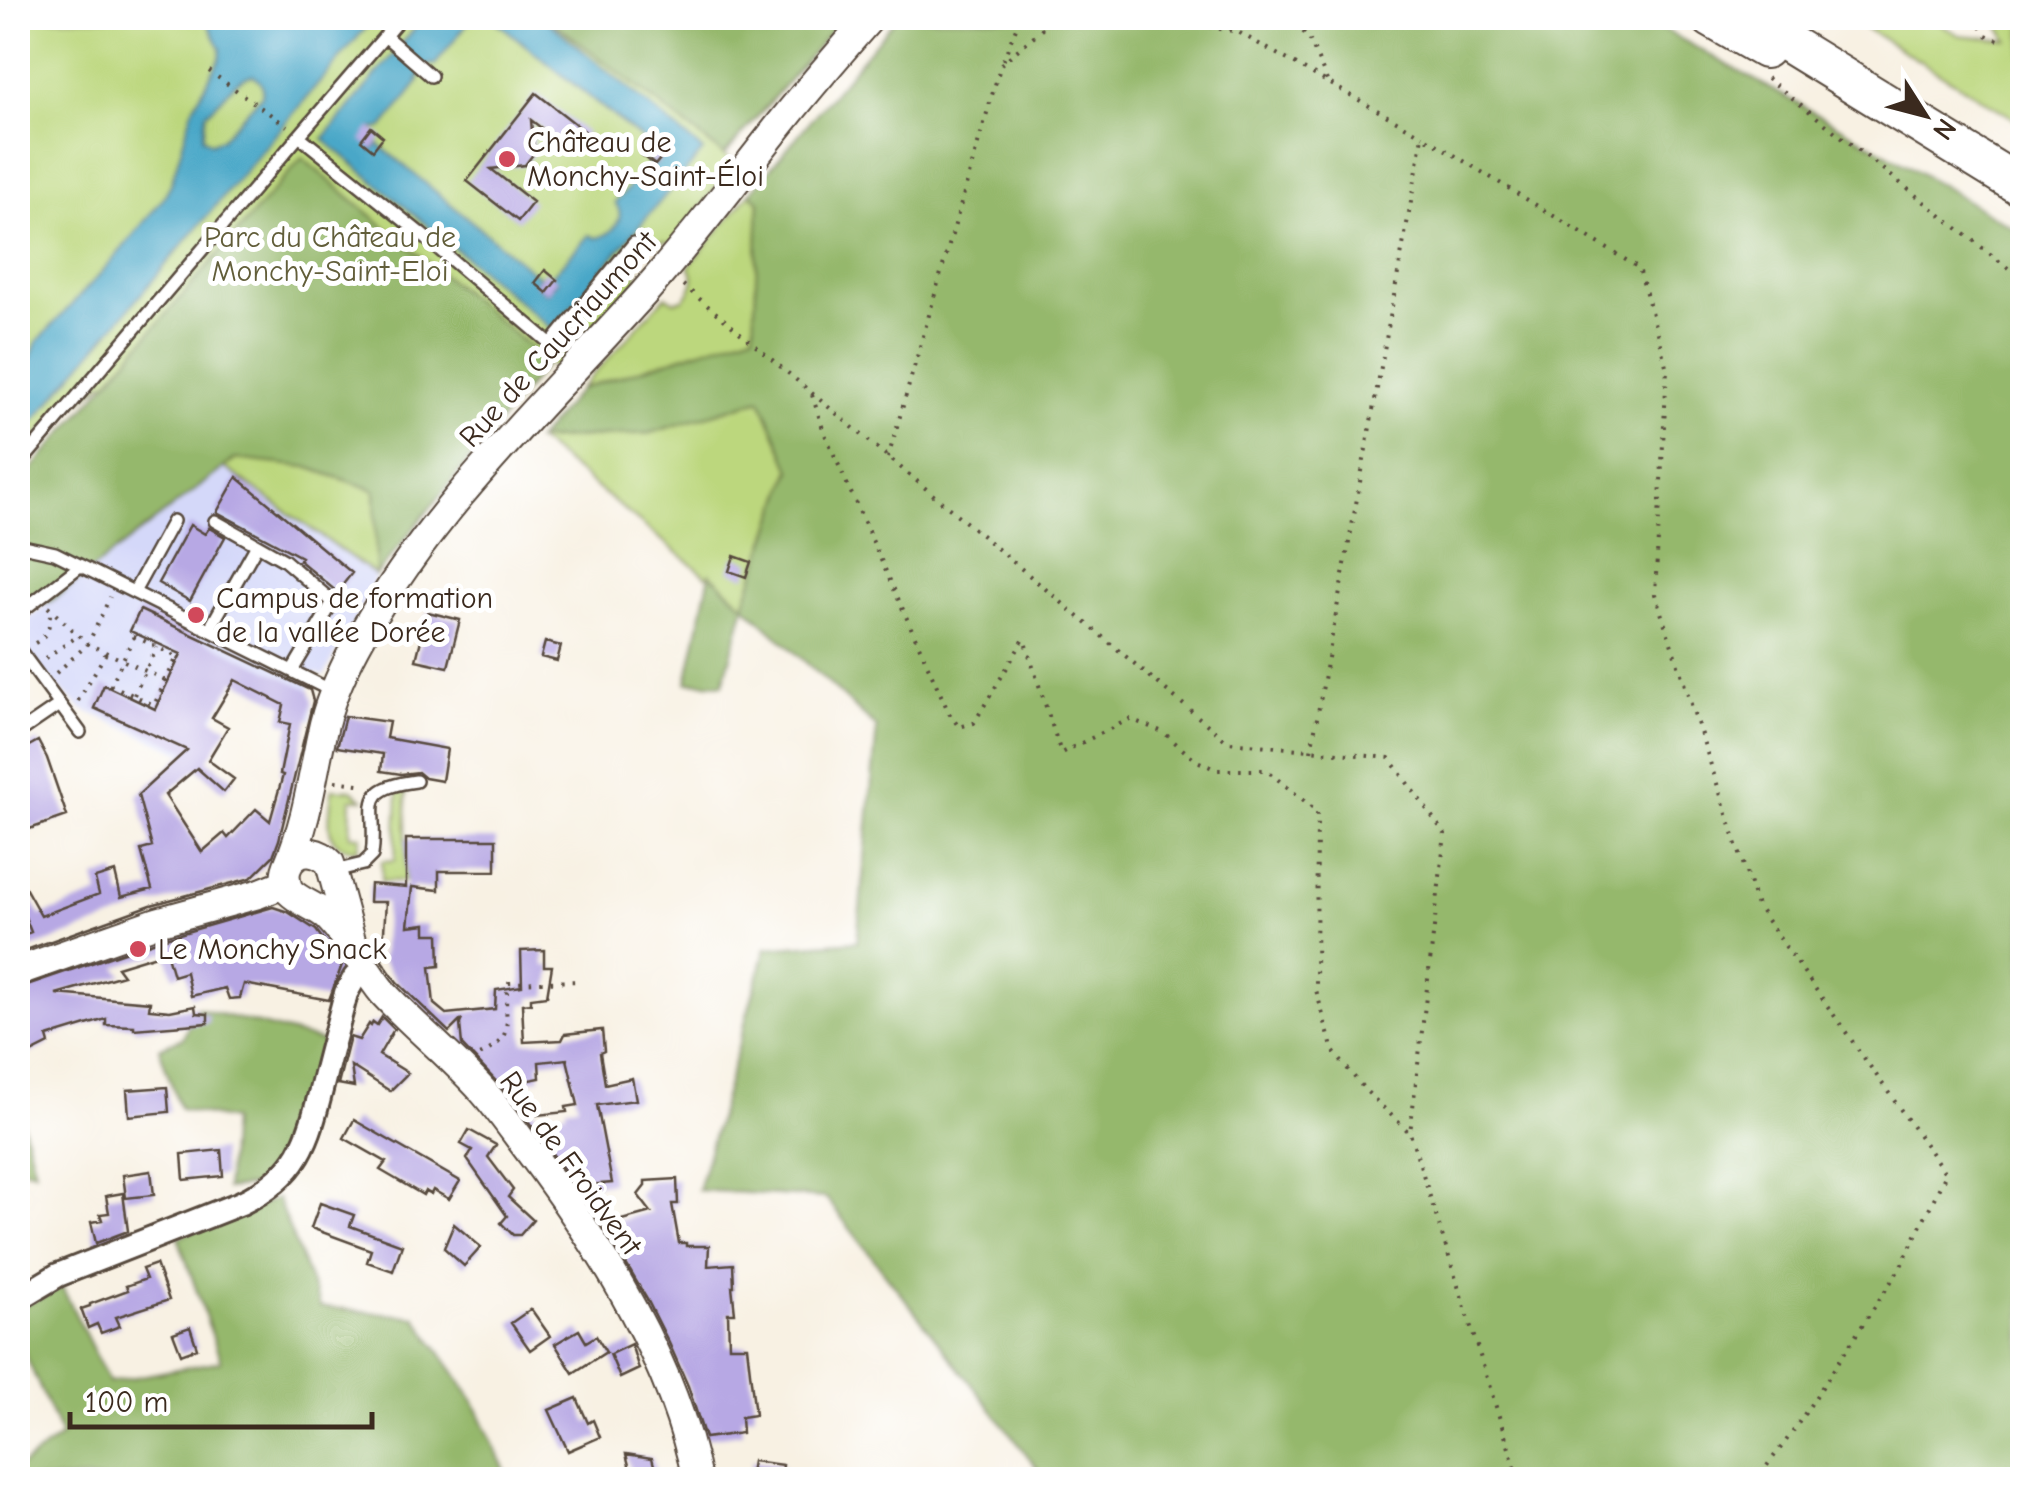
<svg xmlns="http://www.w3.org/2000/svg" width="2040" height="1497" font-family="'Comic Neue',sans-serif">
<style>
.built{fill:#d4d8f9}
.green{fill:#bcd77d;stroke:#7c804e;stroke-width:2.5}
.forest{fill:#95b86c;stroke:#687145;stroke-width:2.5}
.water{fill:#4aa7c8;stroke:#426873;stroke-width:2.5;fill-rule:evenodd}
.building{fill:#b7a8e4;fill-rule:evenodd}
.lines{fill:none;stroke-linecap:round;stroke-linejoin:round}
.service-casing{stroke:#57483c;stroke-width:16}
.minor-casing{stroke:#57483c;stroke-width:28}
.tertiary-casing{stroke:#57483c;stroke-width:32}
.trunk-casing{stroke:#57483c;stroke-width:42}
.path{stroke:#57483c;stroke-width:4;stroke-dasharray:2.5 8;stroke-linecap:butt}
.service{stroke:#fff;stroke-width:11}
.minor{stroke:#fff;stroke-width:22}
.tertiary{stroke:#fff;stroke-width:28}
.trunk{stroke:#fff;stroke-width:38}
.poi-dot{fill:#d1495b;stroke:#fff;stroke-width:4}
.labels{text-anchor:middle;stroke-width:10;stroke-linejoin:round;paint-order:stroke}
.poi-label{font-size:30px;fill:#3b2a1e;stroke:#fff;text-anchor:start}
.park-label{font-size:30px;fill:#625e3a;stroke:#fff}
.street-label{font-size:30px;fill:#3b2a1e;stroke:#fff}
</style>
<rect width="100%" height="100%" fill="#fff"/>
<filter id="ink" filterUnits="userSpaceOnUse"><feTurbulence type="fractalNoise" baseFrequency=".01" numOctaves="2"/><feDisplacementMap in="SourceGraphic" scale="20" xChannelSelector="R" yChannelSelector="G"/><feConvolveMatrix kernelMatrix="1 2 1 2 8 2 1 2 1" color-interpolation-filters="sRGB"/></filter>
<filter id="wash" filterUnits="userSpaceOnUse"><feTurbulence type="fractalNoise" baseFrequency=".0048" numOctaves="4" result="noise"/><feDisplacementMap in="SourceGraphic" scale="40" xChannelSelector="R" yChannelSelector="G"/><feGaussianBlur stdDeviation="2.25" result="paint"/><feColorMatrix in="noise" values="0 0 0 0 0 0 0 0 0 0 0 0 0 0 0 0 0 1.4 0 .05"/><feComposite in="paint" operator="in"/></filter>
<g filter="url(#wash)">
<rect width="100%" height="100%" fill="#f8f1e3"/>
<path class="built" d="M224 467 376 575 367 597 324 676 316 673 309 689 313 698 312 720 235 680 203 737 185 754 81 709 35 665 18 642V627Z"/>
<path class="green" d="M18 18H842L725 155 735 164 672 244 663 241 655 246 650 242 635 261 639 266 636 272 638 282 557 372 548 362 376 575 104 382 18 450Z
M1849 18H1930L1959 35 2008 40 1995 18H2022V123Z
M750 193 759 200 755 333 580 389 666 296 674 301 684 299C693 287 697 280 689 266Z
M761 399 791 469 744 606 537 440 650 433Z
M332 789 352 790 363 799H351L350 835 361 836 358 849C320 850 330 817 332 789Z
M398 791H406V881H382V861L395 860Z"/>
<path class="forest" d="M548 18H842L724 155Z
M896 18H1643L1878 148 2022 233V1479H1046L826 1198 698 1190 766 948 857 941 877 728 745 606 723 684 687 682 710 574 744 605 791 470 761 399 650 433 537 440 580 389 754 333 759 201 750 193Z
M302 158 548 362 376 575 375 490 306 467 235 459 50 602 18 607V485Z
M197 1008 329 1043 300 1141 258 1185 226 1189 231 1120 180 1109 159 1048 183 1038Z
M18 1106 35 1171 18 1167Z
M277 1198 320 1307 416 1317 473 1400 509 1479 18 1480V1468L61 1436 18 1338V1309L62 1287 109 1382 221 1361 178 1237Z"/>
<path class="water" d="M205 18H374L18 440V378L26 368 37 342 112 261 162 200 171 184 193 108 220 58 221 49ZM253 75C261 80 263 85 262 95L221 139 211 143 203 137 206 113C224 102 231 78 253 75Z
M424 18H469L470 20 435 65 430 64 418 78 419 82 383 128 373 129V150L378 144 539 277 535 283 547 293 557 281 551 276 589 235 596 238C613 235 627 218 615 203L651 162 655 165 665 153 653 143 649 145 492 18H544L703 151 552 329 323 139 392 56 396 55 403 42Z"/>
<g id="blocks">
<path class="building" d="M536 93 587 133 572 152 531 120 534 153 525 165 491 169 533 202 518 221 467 181Z
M371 127 383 137 373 150 361 140Z
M653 142 665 153 655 165 642 155Z
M545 270 557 280 547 293 535 283Z
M237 477 352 573 337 592 299 560 301 557 217 512Z
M190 525 205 534 209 528 225 537 190 601 158 583Z
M734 556 751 562 746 577 729 571Z
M140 610 310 690 313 701 279 840 273 856 251 878 151 905 18 953V937L31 932 18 899V887L23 884 41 916 99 894 95 878 115 872 121 897 152 889 141 850 152 847 138 795 187 750 94 708 104 685 155 709 181 654 130 631ZM235 680 284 705 280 722 290 724 280 774 283 775 270 821 256 809 228 838 224 833 202 852 165 795 197 768 224 792 234 779 208 760 228 727 212 718Z
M428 612 460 620 448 667 416 660Z
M545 642 561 646 557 661 541 657Z
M345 716 389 722 386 738 447 749 442 781 425 778 418 772 401 774 381 771 383 754 337 747Z
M38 741 47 758 67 816 18 833V752Z
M406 839H496V871H439V890L412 887 408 926 426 924V934H439L440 966 430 967 434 1004 446 1014 495 1009 496 990 522 986 521 951 544 950V966H552L547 996 531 998V1003L522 1004 524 1042 562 1040 565 1034 602 1030 604 1051 600 1053 605 1084 632 1078 636 1100 597 1105 612 1183 576 1186 509 1095 462 1045 460 1024 462 1019 449 1032 397 982 382 961 386 902H369L370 884 406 887ZM567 1059 578 1105 566 1107 567 1112 537 1115 513 1083 540 1078 539 1062Z
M273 907 288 912 316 930 342 965 329 1000 244 984 240 998 229 999 225 988 191 996 186 972 173 976 166 952 117 967 123 975 56 994 150 1002 149 1009 170 1011 195 1006 196 1013 208 1014V1023L134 1029V1026L106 1025V1019L47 1037 49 1044 29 1054 27 1050 24 1052 18 1039V988L162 939Z
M382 1017 394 1029 379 1055 408 1073 390 1091 351 1066 354 1087 338 1084 350 1037 359 1040 369 1024 371 1026 373 1022 377 1025Z
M167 1087 169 1112 129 1116 127 1090Z
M354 1120 460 1181 449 1199 433 1190 431 1194 425 1191 423 1195 380 1170 386 1162 344 1138Z
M469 1130 496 1145 488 1157 513 1190 508 1197 533 1220 520 1235H513L501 1223 507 1216 467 1159 472 1150 461 1144Z
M221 1150 223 1176 184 1180 182 1154Z
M151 1171 154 1195 126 1198 123 1175Z
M677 1179 678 1204H672L679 1243H686V1246H709L708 1266 733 1264 734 1286H732L735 1313H728L729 1346H747L755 1415 741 1417 742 1433 705 1438 688 1386 669 1343 648 1301 603 1225 651 1212 638 1195 645 1186V1181Z
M123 1193 128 1231 96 1243 91 1222 102 1220 100 1214 109 1213 106 1196Z
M320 1203 354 1215 350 1226 402 1245 393 1271 367 1262 371 1250 311 1228Z
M454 1224 481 1247 464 1266 444 1248Z
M156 1264 169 1300 116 1317 120 1326 101 1333 97 1324 88 1328 81 1309 90 1306V1304L128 1290 126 1286 146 1279 142 1269Z
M531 1309 550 1336 530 1350 511 1323Z
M190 1327 197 1348 181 1354 173 1333Z
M579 1330 586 1342 596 1336 606 1352 573 1373 555 1344Z
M631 1344 639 1369 620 1378 610 1354Z
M577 1398 588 1423 593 1420 600 1437 568 1451 549 1410Z
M626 1454 652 1458 658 1480H633Z
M752 1461 783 1465 781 1480H749Z"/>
</g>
</g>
<g filter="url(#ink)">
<use href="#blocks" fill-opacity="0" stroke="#57483c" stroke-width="2.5"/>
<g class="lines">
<g class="service-casing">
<path id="service" d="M400 18 385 36 431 76
M299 136 385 36
M18 466 299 136 421 234 551 344 634 243
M215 521 284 560 333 602 292 671
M18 545 55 553 334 692
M134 592 173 521
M18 614 80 566
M209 630 257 545
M18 648 80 732
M18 733 59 705
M334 871 363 864 372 855C379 807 354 789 416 781"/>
</g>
<g class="minor-casing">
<path id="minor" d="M18 1299 58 1275 241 1203C302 1174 309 1138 324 1078 331 1049 339 1021 346 993L355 977 367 971"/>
</g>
<g class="tertiary-casing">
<path id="tertiary" d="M289 863C308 819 313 771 324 724 332 692 347 661 363 633 435 505 546 402 643 294 692 239 736 180 782 122 810 87 840 52 870 18
M352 944 330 863C307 839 275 860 289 891 301 903 316 906 328 917 351 940 363 969 384 994 415 1027 451 1056 482 1090 500 1110 516 1134 533 1156 603 1250 674 1363 697 1480
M18 971 157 922 258 894 286 883"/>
</g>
<g class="trunk-casing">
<path id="trunk" d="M1711 18 1765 49
M1747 18 2022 187"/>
</g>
<path class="path" d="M1157 18 1238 32 1423 136
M1287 18 1308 36 1328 83
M1670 18 1683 25
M1974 18 1986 35 2001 41
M1003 60 1020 18
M209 71 287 126
M1767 78 2022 279
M683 285 1228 742 1389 758 1445 834 1410 1133 1519 1480
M812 395 824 432 949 713 959 727 974 723 1024 639 1061 753 1130 719 1163 732 1195 760 1217 770H1266L1317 811 1316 990 1333 1051 1365 1090 1410 1133
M888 458 1001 64 1055 18
M48 607 88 644 165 680
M134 636 177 657 154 705 111 685Z
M35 643C49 635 50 625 50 610
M45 658 78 636
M56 673 88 644 110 597
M134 695 157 647
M78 701 106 653
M1311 751 1423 136 1639 268 1667 369 1655 594 1757 906 1946 1174 1900 1268 1792 1433 1756 1480
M335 781 365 785
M480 1055C522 1034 499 1019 509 983L579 981"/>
<use href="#service" class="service"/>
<use href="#minor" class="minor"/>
<use href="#tertiary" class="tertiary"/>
<use href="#trunk" class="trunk"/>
</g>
</g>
<g class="poi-dot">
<circle cx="507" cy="159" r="10"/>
<circle cx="196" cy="615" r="10"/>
<circle cx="138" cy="949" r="10"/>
</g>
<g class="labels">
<g class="poi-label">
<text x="527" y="152">Château de<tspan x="527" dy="34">Monchy-Saint-Éloi</tspan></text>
<text x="216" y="608">Campus de formation<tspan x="216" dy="34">de la vallée Dorée</tspan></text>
<text x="158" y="959">Le Monchy Snack</text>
</g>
<g class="park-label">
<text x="330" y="247">Parc du Château de<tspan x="330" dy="34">Monchy-Saint-Eloi</tspan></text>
</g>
<g class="street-label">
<text transform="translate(558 339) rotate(-48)" y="10">Rue de Caucriaumont</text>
<text transform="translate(571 1163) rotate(54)" y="10">Rue de Froidvent</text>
</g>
</g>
<rect width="2040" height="1497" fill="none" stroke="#fff" stroke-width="60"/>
<g transform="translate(1925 115) rotate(126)" stroke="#ffffff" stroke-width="8" paint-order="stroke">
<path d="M0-8L18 38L0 25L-18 38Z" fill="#3b2a1e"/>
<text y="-15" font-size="28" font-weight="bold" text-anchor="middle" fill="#3b2a1e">N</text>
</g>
<path d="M70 1412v15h302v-15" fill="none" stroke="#3b2a1e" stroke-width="5"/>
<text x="85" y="1412" font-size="30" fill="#3b2a1e" stroke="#ffffff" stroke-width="8" paint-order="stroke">100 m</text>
</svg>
